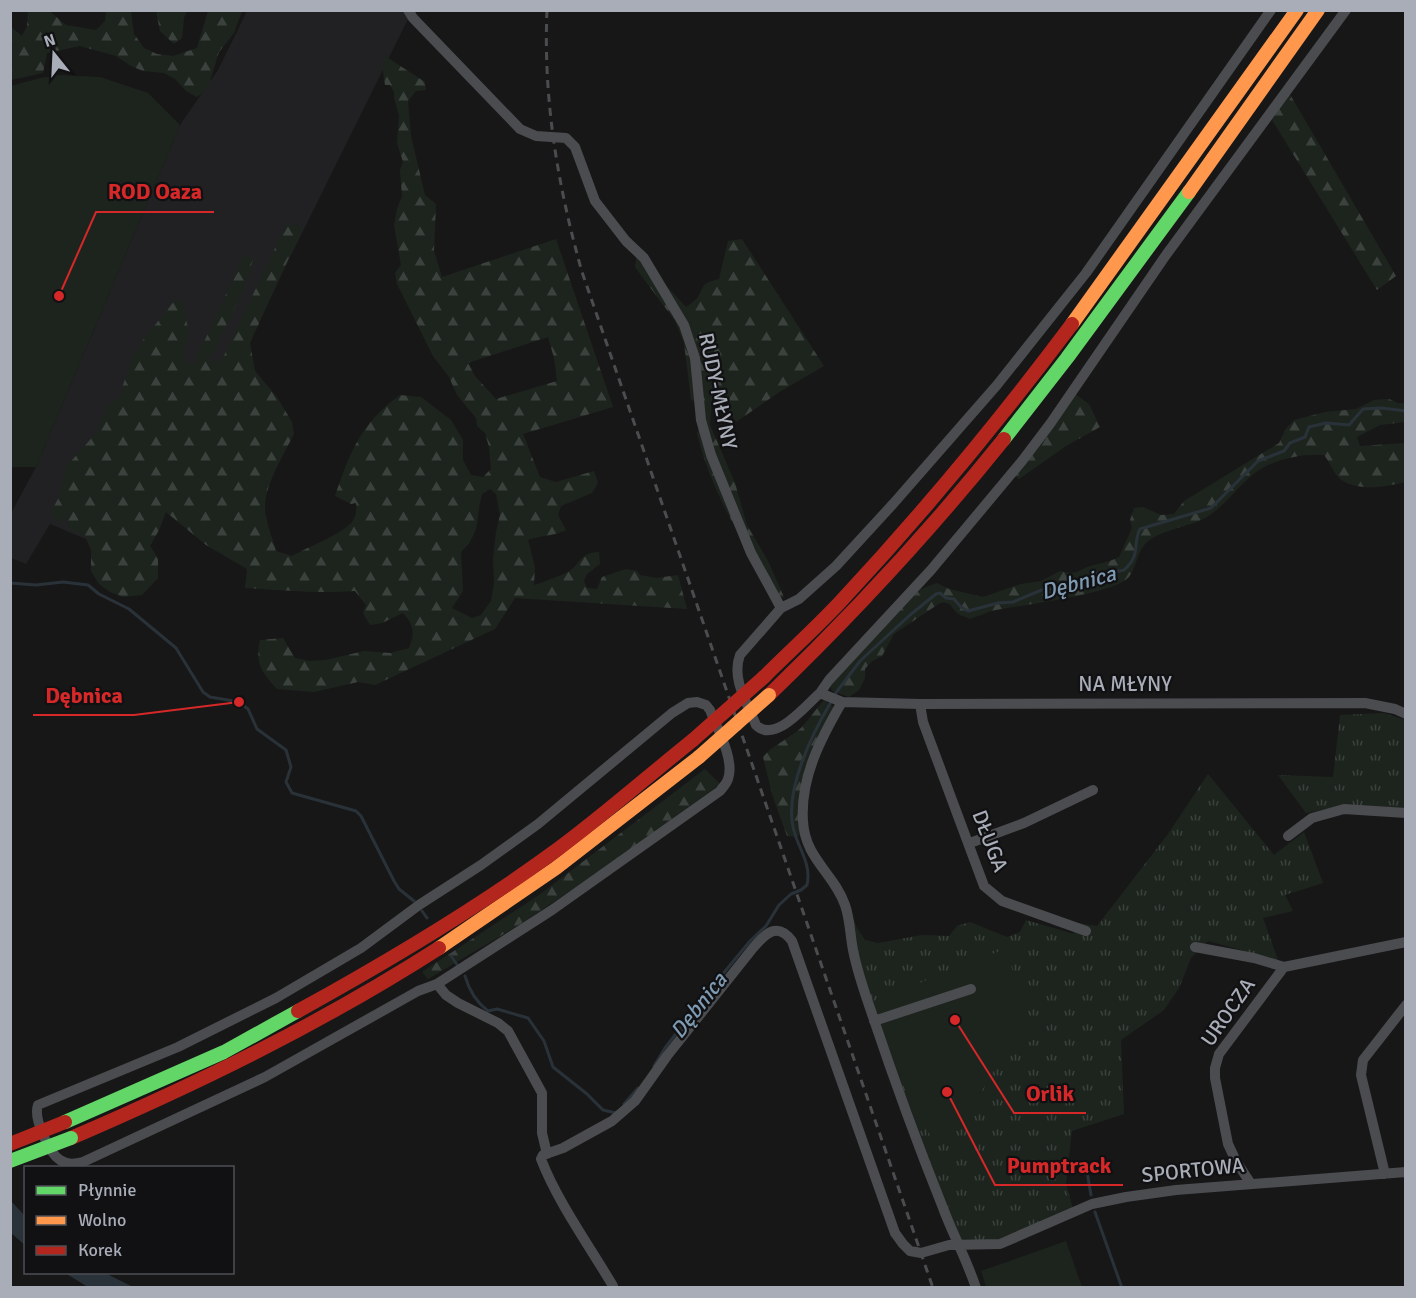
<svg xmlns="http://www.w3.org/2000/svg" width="1416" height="1298" font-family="Signika,sans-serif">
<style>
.built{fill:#212123}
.grass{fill:url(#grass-tufts)}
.forest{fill:url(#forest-firs);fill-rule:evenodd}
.garden{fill:#1d241e}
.water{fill:#2a3239}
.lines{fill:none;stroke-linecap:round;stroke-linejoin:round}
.stream{stroke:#2a3239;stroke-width:3}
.street{stroke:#4b4c50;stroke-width:10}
.fast{stroke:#63d668;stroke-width:14}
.slow{stroke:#ff974d;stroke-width:14}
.jam{stroke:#b3261e;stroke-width:14}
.rail{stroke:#4b4c4f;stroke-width:3;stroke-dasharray:8 6;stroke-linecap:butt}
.fast-bridge{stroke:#63d668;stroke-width:14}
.slow-bridge{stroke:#ff974d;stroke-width:14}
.jam-bridge{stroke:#b3261e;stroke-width:14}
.labels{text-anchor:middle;stroke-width:4.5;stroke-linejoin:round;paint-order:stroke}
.street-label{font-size:21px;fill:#a8adb8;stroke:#111113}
.water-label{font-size:22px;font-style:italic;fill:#7f9bb3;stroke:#111113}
.leader{fill:none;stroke:#d62828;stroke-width:2}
.callout-dot{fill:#d62828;stroke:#111113;stroke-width:2}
.callout-label{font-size:22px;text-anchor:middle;font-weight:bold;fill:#d62828;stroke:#111113;stroke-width:4.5;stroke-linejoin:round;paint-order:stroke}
</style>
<defs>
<pattern id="grass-tufts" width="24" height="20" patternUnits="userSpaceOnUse" patternTransform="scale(1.5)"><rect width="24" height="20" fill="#1d241e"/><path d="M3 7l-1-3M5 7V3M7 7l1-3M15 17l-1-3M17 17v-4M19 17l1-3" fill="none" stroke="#3b413d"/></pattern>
<pattern id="forest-firs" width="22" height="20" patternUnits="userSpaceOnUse" patternTransform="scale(1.5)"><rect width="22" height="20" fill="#1d241e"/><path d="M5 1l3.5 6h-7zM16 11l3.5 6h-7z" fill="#3b413d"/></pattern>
</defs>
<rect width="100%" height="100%" fill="#171717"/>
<path class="built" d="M247 11H412L165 510 143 563 50 524 26 564 11 558 10 515 36 467 180 125 218 70Z"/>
<path class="grass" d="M1384 713 1405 720V811L1336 807 1306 813 1278 775 1333 777 1340 715Z
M1208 774 1274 855 1304 832 1323 883 1285 895 1293 911 1263 918 1278 960 1208 941 1191 958 1179 988 1164 1010 1121 1040 1124 1114 1072 1131 1066 1183 1073 1209 992 1242 963 1241 958 1237 861 974 850 912 857 928 865 940 878 943 922 935 949 936 957 926 970 922 1007 937 1020 932 1026 920 1074 934 1078 923 1097 926 1168 834Z"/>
<path class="forest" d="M48 10 66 25 96 30 105 21 106 11H131L134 34 144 48 157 54 173 56 197 48 208 11H242L234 33 219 52 208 88 197 97 186 91 175 79 164 73 143 71 131 66 116 56 80 46 47 53 43 73 11 80V27L22 36 27 26 28 11Z
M156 11H187L184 18 182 38 174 44 160 31Z
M385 56 425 82 426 90 416 91 408 101 411 136 425 195 436 204 434 251 442 277 556 239 613 407 523 434 540 477 556 482 594 471 598 483 592 493 561 506 558 515 566 530C555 536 541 535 528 540L535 567 534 585C541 583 566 574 571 570 582 561 580 553 599 552L600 564 587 574 584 581 587 588 597 589 602 577 626 569 637 571 640 575 656 578 678 575 687 609 515 598 495 629 375 685 358 682 314 692 277 689C261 671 255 664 260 640L283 638 295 658 309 661 326 660 364 651 390 653 409 648C415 633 414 625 403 613L382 623 370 625 363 613 366 605 355 591C317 594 282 590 245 588L247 569 206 545 166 512 159 530 150 546 158 558V578L142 595 123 597 110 592 99 584 91 571V550L85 536 70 529 66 519 57 523 51 512 59 497 66 467 97 432 108 406 119 397 131 361 143 340 176 299 183 305 189 333 182 358 193 366 244 255 253 259 244 289 209 360 221 362 287 223 303 227 250 343 255 371 277 397 292 422 294 434C284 454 264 486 265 509 265 520 273 539 276 551L292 556C306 548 344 533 352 522 356 517 357 509 356 503L351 504 335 496C350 452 361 423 400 395L421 397 451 420 463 440V460L471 475 483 477 491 469 489 447 485 433 477 426 476 418 457 395 449 377 433 356 397 284 395 273 401 265 394 225 397 209 402 196 400 170 403 162 397 143 399 115 394 98V92L390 85H385L382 65ZM548 337 554 358 557 381 496 399 475 376 468 363ZM490 489 496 494 500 515 496 532 493 559 494 583 491 601 481 615 472 618 452 608 463 591 461 552C482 531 475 520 482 494Z
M1288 91 1396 276 1377 290 1272 120Z
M742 239 824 366 781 391 736 422 717 393 712 400 710 425 735 483 747 525 768 561 784 597 777 600C746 547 711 493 697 433L701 426 699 402 691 400 684 343 675 321 635 267 637 254 686 307C689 305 695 301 698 297 706 283 701 284 719 279L728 241Z
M1072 392 1089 404 1100 427 1066 446 1019 479 1012 474Z
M1389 399 1398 403H1405V422L1380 425 1357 437 1360 446 1405 443V482C1385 487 1358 492 1340 479 1335 475 1329 461 1324 455 1301 453 1269 460 1251 476 1236 489 1224 506 1207 517 1190 527 1158 530 1145 544 1137 553 1136 568 1129 577 1114 594 1022 605 996 610 987 612 979 616 970 619 967 617 963 616 960 615 952 610 951 600 940 603L894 634 882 656 871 662 865 669V678L859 690 849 697 832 691 830 684 910 598 921 589 937 583 949 589 983 597 1021 584 1041 581 1060 571C1081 576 1077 569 1094 565 1103 563 1111 561 1119 557L1132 528 1130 520 1134 508 1143 507 1161 515 1174 514 1184 501 1279 443 1285 430 1294 420 1325 412 1356 409 1374 400Z
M824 700 835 708 800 790 798 803 800 835 796 837 787 836 772 794 763 757C771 746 792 737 802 727 810 718 816 709 824 700Z
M705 769 720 784 615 861 522 923 428 979 422 972 539 895Z"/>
<path class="garden" d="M61 75 100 77 148 93 180 125 36 467H11V86L40 78Z
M1005 949 1037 1038 1004 1054 978 1097 944 1136 931 1138 915 1097 909 1100 872 1002Z
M1066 1241 1082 1287H986L981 1271Z"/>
<path class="water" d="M10 1200 25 1216V1245L11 1233Z
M65 1273H105L133 1287H88Z"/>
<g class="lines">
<path class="stream" d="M10 583 36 585 63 582 88 585 99 594 129 609 176 648 203 692 210 697 239 702 248 709 257 729 286 750 291 767 286 782 292 793 356 811 361 816 394 881 399 889 414 901
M835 694 860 661 910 615 936 594 940 593 946 598 954 599 961 607 968 611 998 603 1013 602 1044 589H1067L1082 581 1095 580 1110 573 1124 570C1142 554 1132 544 1140 529L1211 508 1258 461 1284 451 1290 443 1305 437 1309 427 1326 423 1349 425 1363 409 1382 408 1406 411
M422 911 427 918
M451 956 458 966
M465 976C469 990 476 1002 488 1011L497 1009 528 1018 544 1041 553 1067 587 1094 603 1110 616 1113
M654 1066 665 1048 707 993 750 941 766 926 779 905 791 894 801 890 807 885C812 863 797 847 793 827 785 789 812 734 831 702
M624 1104 638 1088
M1086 1166 1091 1195
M1095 1212 1122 1288"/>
<path class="street" d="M408 10 413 18 520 129 536 136 566 138 575 147 595 201 626 241 644 258 684 325 695 358 701 420 711 455 751 553 781 608 740 655C731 678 747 703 756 725 775 744 805 706 820 693L842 702 920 704 1365 703 1395 709 1406 714
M781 608 799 599 836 566 893 504 997 385 1086 273 1271 10
M820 693 829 680 931 570 1022 461 1050 424 1166 255 1346 10
M697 702 706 705 710 710C717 728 735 760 728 779 727 783 723 787 720 791L552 910 437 984 418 991 265 1077 83 1162C75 1164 68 1165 60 1160 49 1153 33 1118 38 1105L178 1047 276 998 361 948 419 905 481 865 538 824 672 713 688 703Z
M842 702C821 738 800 778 803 821 805 859 834 873 845 905 850 919 850 935 853 950 857 971 864 991 871 1011 893 1077 917 1143 943 1208 953 1235 967 1260 976 1288
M920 704 923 722 984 886 1002 901 1086 931
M1288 836 1312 818 1344 809 1406 813
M970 843 1024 823 1093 790
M1195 947 1254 958 1284 967 1406 942
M437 984 446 995 458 1003 498 1023 508 1031 542 1093V1133L547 1154
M874 1021 971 989
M1385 1174 1361 1075 1363 1060 1406 1005
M1251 1184 1236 1161 1228 1144 1215 1078V1068L1219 1054 1284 967
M613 1286C590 1247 557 1201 541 1159L543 1155 563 1148 612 1121 635 1101 667 1056 753 948C765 934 777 921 792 941L895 1233 903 1244 910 1251 921 1253 949 1245 1000 1244 1092 1204 1126 1197 1176 1190 1406 1172"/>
<path class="fast" d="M1004 439 1067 358 1189 192
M65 1122 224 1052 298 1011"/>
<path class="slow" d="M1189 192 1318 10
M1072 324 1297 10
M439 948 556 868 699 757"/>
<path class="jam" d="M764 677C790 651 817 627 842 600 924 512 1000 420 1072 324
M769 695C853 614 931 530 1004 439
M298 1011C387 962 475 910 558 849 604 815 648 776 693 740
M71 1138C199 1083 322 1023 439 948"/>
<path class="rail" d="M547 10C543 100 558 187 582 272L933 1288"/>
<path class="fast-bridge" d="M10 1161 71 1138"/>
<path class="slow-bridge" d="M699 757 769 695"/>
<path class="jam-bridge" d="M693 740 764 677
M10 1144 65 1122"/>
</g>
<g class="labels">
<g class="street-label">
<text transform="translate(718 391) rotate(78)" y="7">RUDY-MŁYNY</text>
<text x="1125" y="691">NA MŁYNY</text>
<text transform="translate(990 841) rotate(69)" y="7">DŁUGA</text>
<text transform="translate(1228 1012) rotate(-55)" y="7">UROCZA</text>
<text transform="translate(1193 1170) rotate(-6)" y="7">SPORTOWA</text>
</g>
<g class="water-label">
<text transform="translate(1078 582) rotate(-15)" y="8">Dębnica</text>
<text transform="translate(698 1005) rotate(-52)" y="8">Dębnica</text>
</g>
</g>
<path class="leader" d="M59 296L96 212H214M239 702L134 715H33M955 1020L1014 1113H1086M947 1092L995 1185H1123"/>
<g class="callout-dot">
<circle cx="59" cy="296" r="6"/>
<circle cx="239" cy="702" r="6"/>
<circle cx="955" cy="1020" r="6"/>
<circle cx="947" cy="1092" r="6"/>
</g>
<g class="callout-label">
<text x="155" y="199">ROD Oaza</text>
<text x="84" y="703">Dębnica</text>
<text x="1050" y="1101">Orlik</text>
<text x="1059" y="1173">Pumptrack</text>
</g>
<rect width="1416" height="1298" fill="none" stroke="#a8adb8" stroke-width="24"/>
<rect x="24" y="1166" width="210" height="108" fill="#111113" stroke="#4d4f55" stroke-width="1.5"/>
<rect x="36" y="1186" width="30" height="9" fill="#63d668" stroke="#4d4f55" stroke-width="1.5"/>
<text x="78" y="1196" font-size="18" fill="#a8adb8">Płynnie</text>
<rect x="36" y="1216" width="30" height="9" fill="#ff974d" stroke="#4d4f55" stroke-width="1.5"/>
<text x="78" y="1226" font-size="18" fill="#a8adb8">Wolno</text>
<rect x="36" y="1246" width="30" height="9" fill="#b3261e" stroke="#4d4f55" stroke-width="1.5"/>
<text x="78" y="1256" font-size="18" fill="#a8adb8">Korek</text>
<g transform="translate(54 54) rotate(342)" stroke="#111113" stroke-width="4.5" paint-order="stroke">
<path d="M0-4.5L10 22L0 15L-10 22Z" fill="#a8adb8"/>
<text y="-9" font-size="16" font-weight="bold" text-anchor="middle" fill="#a8adb8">N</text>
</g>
</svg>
